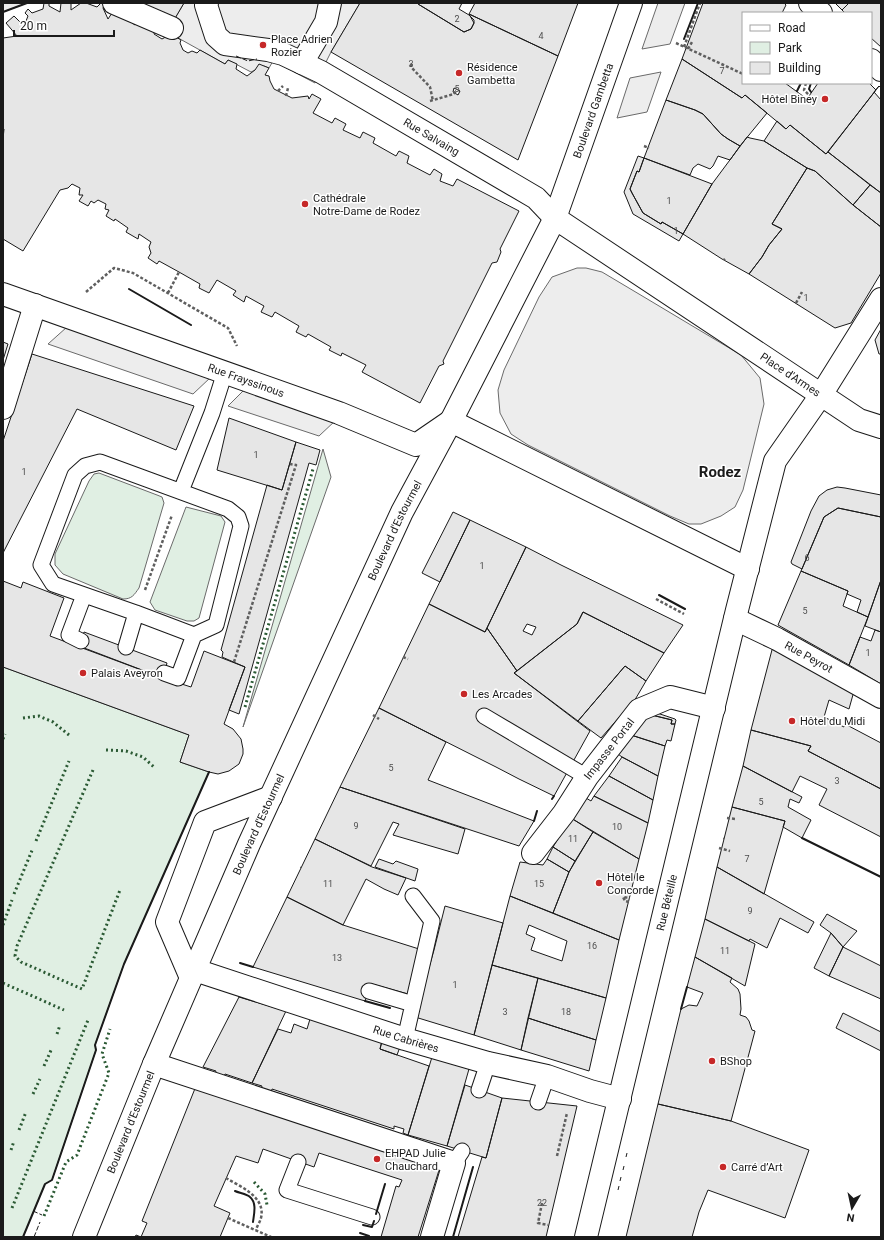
<svg xmlns="http://www.w3.org/2000/svg" width="884" height="1240" font-family="Roboto,sans-serif">
<style>
.green{fill:#e0efe3;stroke:#6a6a6a}
.parking{fill:#ededed;stroke:#6a6a6a}
.building{fill:#e6e6e6;stroke:#1a1a1a;fill-rule:evenodd}
.lines{fill:none;stroke-linecap:round;stroke-linejoin:round}
.service-casing{stroke:#1a1a1a;stroke-width:17}
.pedestrian-casing{stroke:#1a1a1a;stroke-width:24}
.minor-casing{stroke:#1a1a1a;stroke-width:24}
.tertiary-casing{stroke:#1a1a1a;stroke-width:24}
.secondary-casing{stroke:#1a1a1a;stroke-width:24}
.path{stroke:#5f5f5f;stroke-width:2.5;stroke-dasharray:3 2;stroke-linecap:butt}
.service{stroke:#fff;stroke-width:15}
.pedestrian{stroke:#fff;stroke-width:22}
.minor{stroke:#fff;stroke-width:22}
.tertiary{stroke:#fff;stroke-width:22}
.secondary{stroke:#fff;stroke-width:22}
.hedge{stroke:#2b5a34;stroke-width:3;stroke-dasharray:2 3;stroke-linecap:butt}
.fence{stroke:#1a1a1a;stroke-width:1;stroke-dasharray:5 2;stroke-linecap:butt}
.wall{stroke:#1a1a1a;stroke-width:2}
.poi-dot{fill:#c62828;stroke:#fff;stroke-width:1.5}
.labels{text-anchor:middle;stroke-width:3;stroke-linejoin:round;paint-order:stroke}
.number-label{font-size:9px;fill:#4d4d4d}
.poi-label{font-size:11px;fill:#1a1a1a;stroke:#fff;text-anchor:start}
.street-label{font-size:11px;fill:#1a1a1a;stroke:#fff}
.district-label{font-size:15px;font-weight:bold;fill:#1a1a1a;stroke:#fff}
</style>
<rect width="100%" height="100%" fill="#fff"/>
<path class="green" d="M323 449 331 477 243 727Z
M99 473 157 495 162 497 164 503 139 588C134 595 132 599 123 599L63 574 55 565V554L89 481 94 474Z
M186 507 221 516 225 522 199 618 194 621H187L155 610 150 602Z
M3 667 189 735 180 762 209 772 124 964 95 1045 96 1050 52 1180 45 1184 23 1237H3Z"/>
<path class="parking" d="M3 3H27L3 12Z
M184 3H360L331 52 321 72 315 83 273 61 269 68 264 66 251 72 228 60 225 64 171 34 174 20Z
M658 3H685L670 44 642 49Z
M661 72 647 112 617 118 630 78Z
M577 268H586L602 272 649 300 741 355 760 378 764 404 743 490 735 507 721 516 701 524H689L670 516 528 445 511 434 500 413 498 390 504 370 539 297 552 277Z
M67 327 211 377 193 394 48 344Z
M246 388 336 420 319 436 228 406Z"/>
<path class="building" d="M44 3H49V6L60 12 61 3H71V10L81 3H86L97 7 101 3H103L105 4 103 8 108 19 116 7 127 19 135 25 137 21 155 30 154 34 162 39 171 34 181 40 180 43 183 50 188 53 192 51 197 53 200 50 225 64 228 60 237 64 236 69 247 76 255 70 259 64 269 68 265 75 269 76 270 81 274 89 292 98 308 96 309 99 312 94 321 99 313 113 332 123 335 118 346 124 343 130 360 138 363 132 375 138 373 143 396 156 399 151 409 156 407 163 430 175 434 169 442 174 440 181 453 186 457 179 519 211 500 249 501 252 497 262 492 263 443 361 444 364 439 366 420 403 362 372 366 365 342 353 341 356 329 350 331 347 308 334 306 337 296 332 299 326 275 312 272 317 261 312 264 306 246 296 244 302 233 295 236 291 217 280 209 293 199 288 200 284 179 272 159 261 157 264 148 258 151 253 149 247 151 242 139 234 138 239 126 232 128 228 115 219 114 221 106 216 109 210 105 209 106 204 98 200 94 203 91 201 88 206 79 201 83 195H79L80 188 72 184 68 188 60 190 23 251 3 239V139L4 129 3 130V38L17 36 6 23 14 16 24 26 28 16 25 13 28 9 32 13 43 9Z
M135 3H184L174 20Z
M360 3H419L418 4 464 32 471 29 474 23 469 14 558 56 518 160 331 52Z
M419 3H462L459 9 469 15 474 20V23L471 29 464 32 418 4Z
M475 3H578L558 56 469 14Z
M703 3H784L786 5 782 13H743V83H785L807 99 818 83H869L876 90 826 154 790 125 786 129 745 95 742 98 682 59Z
M835 3H849L842 10Z
M849 3H881V47L871 38V13H845L842 10Z
M682 59 742 98 745 95 767 113 740 146 728 139 721 134 703 114 695 110 666 100Z
M879 86 881 88V193L828 152Z
M879 86 881 88V100L874 92Z
M454 88 460 91 458 95 453 92Z
M666 100 695 110 703 114 721 134 728 139 740 146 730 160 718 156 713 166 710 169 698 164 693 168 690 175 644 158Z
M777 121 786 129 790 125 826 154 828 152 870 185 853 205 815 171 807 168 764 141Z
M747 137 750 138 764 141 807 168 772 224 782 229 769 245 762 257 749 274 722 259 683 234 712 184Z
M638 156 644 158 639 172 637 171 630 189 632 193 643 213 661 224 662 222 683 234 679 241 633 214 624 192Z
M644 158 712 184 683 234 662 222 661 224 643 213 632 193 630 189 637 171 639 172Z
M807 168 815 171 853 205 881 227V273L851 323 835 328 749 274 762 257 769 245 782 229 772 224Z
M870 185 881 193V227L853 205Z
M881 329V354H879L875 340Z
M3 342 8 344 3 360Z
M32 354 194 406 176 450 77 409 3 553V441Z
M229 418 296 442 282 490 217 470Z
M296 442 320 450 316 465 309 463 239 714 229 710 245 667 222 657 223 652 221 650 267 485 282 490Z
M837 487 845 488 881 495V517L838 508 824 517 802 569 792 564 791 562 811 511 819 496 827 490Z
M838 508 881 517V580L868 617 857 612 861 600 847 594 848 591 801 571 824 517Z
M453 512 470 520 440 582 422 573Z
M470 520 526 547 485 632 429 604Z
M526 547 561 565 683 625 664 653 583 612 577 624 517 671 487 628ZM527 624 536 627 532 635 523 631Z
M801 571 848 591 843 606 868 617 849 665 778 625Z
M881 580V632L865 626Z
M3 581 21 588 23 582 64 598 50 636 163 678 191 687 204 651 245 667 224 724 233 729 241 739 243 749V754L239 764 229 771 218 774 209 772 180 762 189 735 3 667Z
M429 604 485 632 487 628 517 671 514 673 590 731 554 796 519 779 496 767 379 708Z
M583 612 664 653 646 681 625 666 578 721 514 673 577 624Z
M875 630 881 632V684L849 665 860 637 871 641Z
M84 632 167 663 163 678 79 646Z
M773 646 854 691 849 709 829 700 824 717 844 727 845 724 881 743V789L808 751 811 746 751 730Z
M625 666 646 681 636 698 601 738 578 721Z
M379 708 446 742 428 780 534 821 519 846 340 787Z
M651 711 675 719 676 720 675 724H671L672 720 648 714Z
M647 714 672 720 671 724H675L671 741 667 740 665 746 631 735Z
M751 730 811 746 808 751 881 789V837L819 805 827 789 800 776 792 792 743 766Z
M631 735 665 746 658 776 622 757 618 754Z
M622 757 658 776 653 800 609 776Z
M743 766 802 797 799 803 790 799 788 807 811 820 802 838 783 827 785 821 732 807Z
M609 776 653 800 648 823 594 796Z
M340 787 465 829 458 854 393 835 399 824 393 822 371 866 315 839Z
M594 796 648 823 639 859 571 818 586 798 591 801Z
M732 807 785 821 764 894 717 867Z
M571 818 593 832 575 861 553 847Z
M593 832 639 859 619 940 553 913 569 872Z
M315 839 372 867 406 878 398 895 384 889 366 879 343 925 287 897Z
M553 847 575 861 569 872 547 859Z
M379 859 393 864 396 861 418 869 415 881 375 867Z
M547 859 569 872 553 913 510 896 520 862 543 865Z
M717 867 814 922 808 933 780 918 767 948 750 939 749 941 705 919Z
M510 896 619 940 606 998 492 965ZM529 925 567 941 562 961 531 950 535 938 526 934Z
M287 897 343 925 419 949 408 994 372 984 365 1001 253 967Z
M445 906 503 923 474 1035 415 1017 434 950Z
M827 914 857 931 843 947 831 933 820 925Z
M705 919 755 944 745 986 695 957Z
M831 933 843 947 829 976 814 968Z
M843 947 881 966V999L829 976Z
M695 957 732 978 730 982 738 989 740 994 741 1009 740 1015 746 1017 749 1021 752 1030 755 1031 731 1121 658 1104 681 1009 689 1005 697 1006 703 993 687 987Z
M492 965 538 978 521 1050 474 1035Z
M538 978 606 998 596 1040 528 1018Z
M239 997 286 1011 252 1083 225 1074 223 1078 215 1074 216 1071 203 1067Z
M843 1013 881 1032V1051L836 1028Z
M528 1018 596 1040 589 1071 521 1050Z
M310 1019 382 1041 380 1049 429 1066 408 1135 403 1133 404 1129 394 1126V1129L272 1089 271 1093 261 1090 262 1086 252 1083 278 1029 291 1033 294 1024 307 1029Z
M382 1041 400 1047 397 1055 380 1049Z
M432 1057 469 1069 447 1146 408 1135Z
M465 1085 502 1098 486 1158 447 1146Z
M196 1086 440 1167 418 1237H381L396 1186 399 1187 402 1180 319 1153 314 1167 263 1149 258 1163 236 1156 214 1206 230 1213 220 1237H135L136 1235 141 1237 147 1223 142 1221Z
M502 1098 577 1106 546 1237H458L482 1157 486 1158Z
M658 1104 731 1121 809 1150 785 1218 708 1190 699 1212 692 1237H626Z"/>
<g class="lines">
<g class="service-casing">
<path id="service" d="M100 462 228 509 238 517 241 526 216 625 194 635 136 613 53 584 41 565 75 475 85 466Z
M181 491 212 413 225 372
M81 641 69 635 84 595
M126 647 136 613
M164 673 178 678 194 635
M484 716 587 777
M369 991 413 1004
M405 1039 432 921 413 896
M479 1090 488 1063
M538 1102 547 1076
M298 1162 287 1190 372 1217
M454 1163 462 1151"/>
</g>
<g class="pedestrian-casing">
<path id="pedestrian" d="M114 3 172 28
M3 408 35 305
M154 1064 454 1163 432 1237"/>
</g>
<g class="minor-casing">
<g id="minor">
<path id="s1" d="M207 3 206 5 216 36 225 44 268 50 283 54 321 72 536 198 555 218"/>
<path d="M810 3 821 13"/>
<path d="M871 60 881 70"/>
<path d="M302 63 326 22 330 3"/>
<path id="s2" d="M3 294 339 413 416 445 451 421"/>
<path d="M821 395 881 299"/>
<path id="s3" d="M735 619 777 639 881 697"/>
<path id="s4" d="M533 853 564 813 587 777 639 710 670 697 714 708"/>
<path id="s5" d="M195 970 405 1039 488 1063 547 1076 590 1091 620 1099"/>
<path d="M191 978 167 922 205 822 271 797"/>
</g>
</g>
<g class="tertiary-casing">
<g id="tertiary">
<path id="s6" d="M555 218 631 3"/>
</g>
</g>
<g class="secondary-casing">
<g id="secondary">
<path d="M451 421 748 569"/>
<path id="s7" d="M84 1237 154 1064 249 844 402 512 451 421 555 218 859 420 881 427"/>
<path id="s8" d="M586 1237 737 610 775 461 821 395"/>
</g>
</g>
<path class="path" d="M676 43 743 74
M684 47 700 3
M688 49 692 42
M411 64V67L430 87 433 101
M806 83 804 90 809 95
M278 91 283 86
M286 96 288 88
M430 101 454 94 457 89
M644 146 649 148
M724 260 725 259
M86 292 114 268 133 273 228 328 237 346
M168 293 179 272
M796 303 802 292
M145 590 172 515
M656 599 684 614
M403 657 408 659
M234 662 296 465 290 464
M373 715 379 719
M727 818 736 819
M723 839H724
M719 848 730 851
M300 868H301
M629 902 625 901 623 897 630 898
M557 1156 567 1113
M226 1178C241 1187 266 1197 261 1218 260 1222 257 1226 256 1230
M542 1203 538 1223 548 1225
M228 1218 271 1237"/>
<use href="#service" class="service"/>
<use href="#pedestrian" class="pedestrian"/>
<use href="#minor" class="minor"/>
<use href="#tertiary" class="tertiary"/>
<use href="#secondary" class="secondary"/>
<path class="hedge" d="M245 707 313 469
M23 718 39 716 53 722 69 735
M3 739 5 734
M106 750 126 751 143 757 155 768
M93 770 17 946 15 956 21 962 82 989 120 890
M36 841 69 761
M14 894 33 848
M3 925 12 900
M3 983 64 1010
M57 1034 60 1025
M44 1066 52 1048
M33 1094 40 1079
M19 1130 26 1112
M11 1150 14 1141
M254 1182 265 1194 267 1205
M12 1208 88 1020
M44 1216 66 1162 77 1155 109 1073 102 1054 110 1029"/>
<path class="fence" d="M236 56 248 61 257 59
M626 1157 627 1153
M623 1170 624 1166
M620 1181 621 1177
M618 1190 619 1186
M33 1211 42 1215
M34 1237 40 1222"/>
<path class="wall" d="M3 12 27 3
M684 39 698 3
M811 83 809 89 811 92
M797 91 801 83
M129 289 191 325
M659 595 685 609
M552 799 554 796
M534 821 537 811
M802 838 881 877
M240 963 253 967
M365 1001 390 1008
M681 1009 687 987
M235 1191C239 1193 247 1194 250 1197 257 1203 254 1214 253 1222
M376 1214 385 1184
M363 1225 372 1227 374 1221
M360 1233 369 1236V1237
M23 1237 45 1184 52 1180 96 1050 95 1045 124 964 209 772
M453 1237 473 1167"/>
</g>
<g class="poi-dot">
<circle cx="263" cy="45" r="4"/>
<circle cx="459" cy="73" r="4"/>
<circle cx="825" cy="99" r="4"/>
<circle cx="305" cy="204" r="4"/>
<circle cx="83" cy="673" r="4"/>
<circle cx="464" cy="694" r="4"/>
<circle cx="792" cy="721" r="4"/>
<circle cx="599" cy="883" r="4"/>
<circle cx="712" cy="1061" r="4"/>
<circle cx="377" cy="1159" r="4"/>
<circle cx="723" cy="1167" r="4"/>
</g>
<g class="labels">
<g class="number-label">
<text x="457" y="22">2</text>
<text x="541" y="39">4</text>
<text x="411" y="67">3</text>
<text x="722" y="74">7</text>
<text x="457" y="92">5</text>
<text x="669" y="204">1</text>
<text x="676" y="234">1</text>
<text x="806" y="301">1</text>
<text x="256" y="458">1</text>
<text x="24" y="475">1</text>
<text x="807" y="561">6</text>
<text x="482" y="569">1</text>
<text x="805" y="614">5</text>
<text x="868" y="656">1</text>
<text x="391" y="771">5</text>
<text x="837" y="784">3</text>
<text x="761" y="805">5</text>
<text x="356" y="829">9</text>
<text x="617" y="830">10</text>
<text x="573" y="842">11</text>
<text x="747" y="862">7</text>
<text x="328" y="887">11</text>
<text x="539" y="887">15</text>
<text x="750" y="914">9</text>
<text x="592" y="949">16</text>
<text x="725" y="954">11</text>
<text x="337" y="961">13</text>
<text x="455" y="988">1</text>
<text x="505" y="1015">3</text>
<text x="566" y="1015">18</text>
<text x="542" y="1206">22</text>
</g>
<g class="poi-label">
<text x="271" y="43">Place Adrien<tspan x="271" dy="13">Rozier</tspan></text>
<text x="467" y="71">Résidence<tspan x="467" dy="13">Gambetta</tspan></text>
<text x="817" y="103" text-anchor="end">Hôtel Biney</text>
<text x="313" y="202">Cathédrale<tspan x="313" dy="13">Notre-Dame de Rodez</tspan></text>
<text x="91" y="677">Palais Aveyron</text>
<text x="472" y="698">Les Arcades</text>
<text x="800" y="725">Hôtel du Midi</text>
<text x="607" y="881">Hôtel le<tspan x="607" dy="13">Concorde</tspan></text>
<text x="720" y="1065">BShop</text>
<text x="385" y="1157">EHPAD Julie<tspan x="385" dy="13">Chauchard</tspan></text>
<text x="731" y="1171">Carré d’Art</text>
</g>
<g class="street-label">
<text dy="4" stroke="none"><textPath href="#s6" startOffset="114">Boulevard Gambetta</textPath></text>
<text dy="4" stroke="none"><textPath href="#s1" startOffset="276">Rue Salvaing</textPath></text>
<text dy="4" stroke="none"><textPath href="#s7" startOffset="1406">Place d'Armes</textPath></text>
<text dy="4" stroke="none"><textPath href="#s2" startOffset="258">Rue Frayssinous</textPath></text>
<text dy="4" stroke="none"><textPath href="#s7" startOffset="772">Boulevard d'Estourmel</textPath></text>
<text dy="4" stroke="none"><textPath href="#s3" startOffset="83">Rue Peyrot</textPath></text>
<text dy="4" stroke="none"><textPath href="#s4" startOffset="129">Impasse Portal</textPath></text>
<text dy="4" stroke="none"><textPath href="#s7" startOffset="448">Boulevard d'Estourmel</textPath></text>
<text dy="4" stroke="none"><textPath href="#s8" startOffset="344">Rue Béteille</textPath></text>
<text dy="4" stroke="none"><textPath href="#s5" startOffset="222">Rue Cabrières</textPath></text>
<text dy="4" stroke="none"><textPath href="#s7" startOffset="124">Boulevard d'Estourmel</textPath></text>
</g>
<g class="district-label">
<text x="720" y="477">Rodez</text>
</g>
</g>
<rect width="884" height="1240" fill="none" stroke="#1a1a1a" stroke-width="8"/>
<rect x="742" y="12" width="130" height="72" fill="#ffffff" stroke="#a3a3a3"/>
<rect x="750" y="25" width="20" height="6" fill="#ffffff" stroke="#a3a3a3"/>
<text x="778" y="32" font-size="12" fill="#1a1a1a">Road</text>
<rect x="750" y="42" width="20" height="12" fill="#e0efe3" stroke="#a3a3a3"/>
<text x="778" y="52" font-size="12" fill="#1a1a1a">Park</text>
<rect x="750" y="62" width="20" height="12" fill="#e6e6e6" stroke="#a3a3a3"/>
<text x="778" y="72" font-size="12" fill="#1a1a1a">Building</text>
<g transform="translate(852 1208) rotate(189)" stroke="#ffffff" stroke-width="3" paint-order="stroke">
<path d="M0-3L7 15L0 10L-7 15Z" fill="#1a1a1a"/>
<text y="-6" font-size="11" font-weight="bold" text-anchor="middle" fill="#1a1a1a">N</text>
</g>
<path d="M14 30v6h100v-6" fill="none" stroke="#1a1a1a" stroke-width="2"/>
<text x="20" y="30" font-size="12" fill="#1a1a1a" stroke="#ffffff" stroke-width="3" paint-order="stroke">20 m</text>
</svg>
